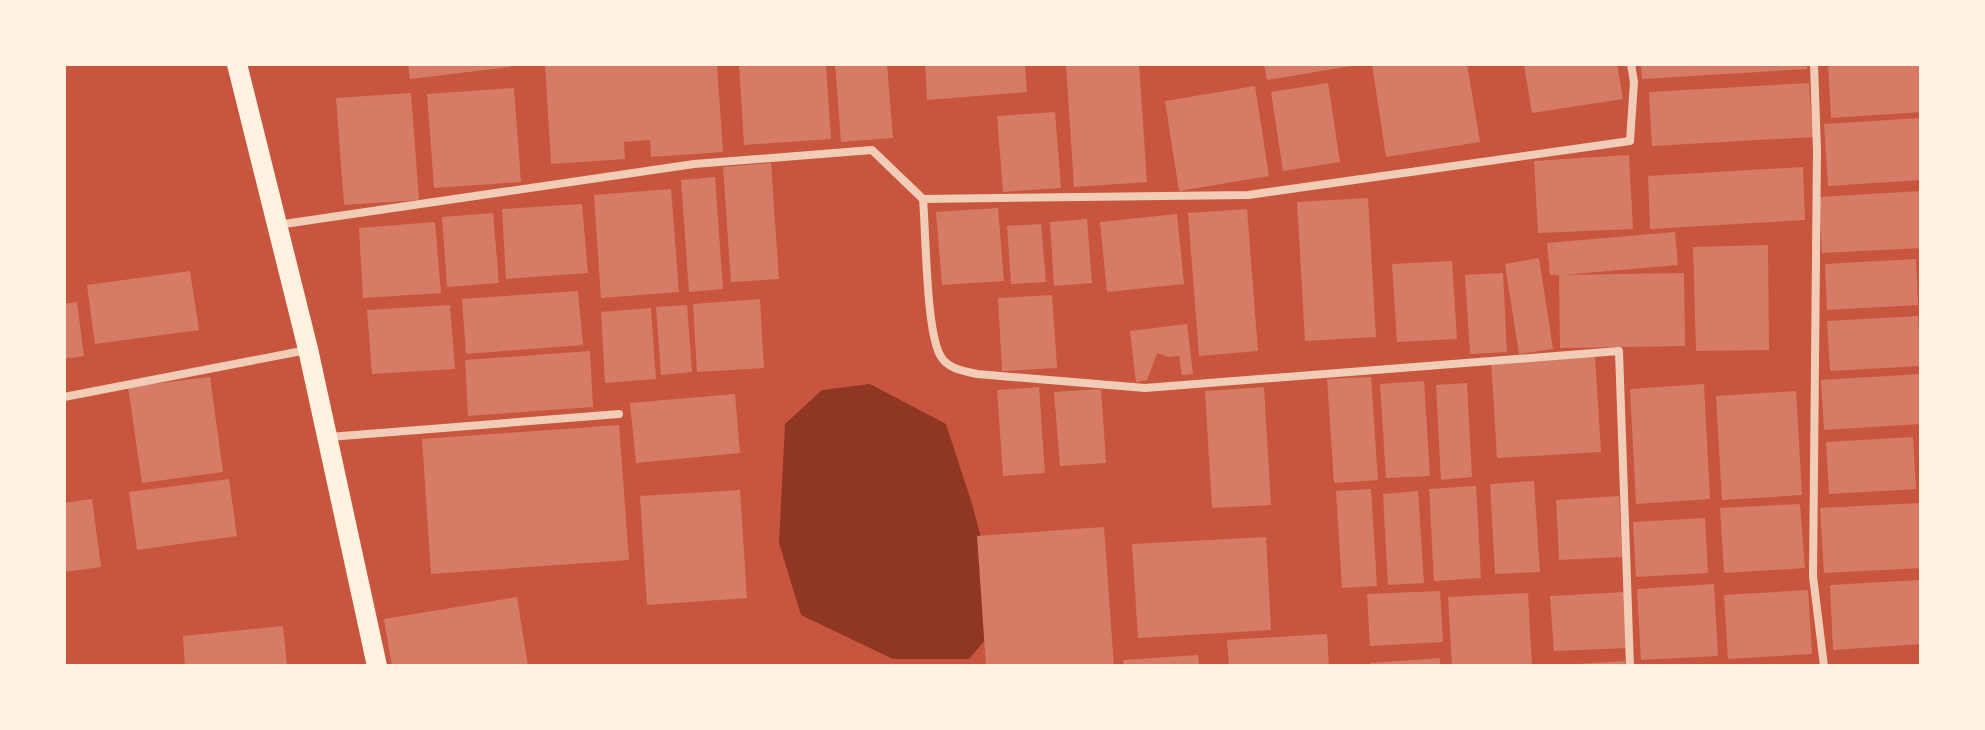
<svg xmlns="http://www.w3.org/2000/svg" width="1985" height="730" font-family="Helvetica,sans-serif">
<style>
.water{fill:#8f3625}
.building{fill:#d67c66}
.lines{fill:none;stroke-linecap:round;stroke-linejoin:round}
.minor{stroke:#f1ccb7;stroke-width:8}
.primary{stroke:#fff3e0;stroke-width:20}
</style>
<rect width="100%" height="100%" fill="#c8553d"/>
<path class="water" d="M870 384 946 424 972 504 1003 619 969 659H893L801 615 779 543 785 424 822 390Z"/>
<path class="building" d="M408 64H510V67L410 79Z
M545 64H717L723 152 651 157 650 140 624 142 625 159 551 164Z
M739 64H826L831 139 744 145Z
M835 64H887L893 138 841 142Z
M925 64H1025L1027 92 927 100Z
M1066 64H1139L1147 182 1074 187Z
M1264 64H1351V66L1267 80Z
M1372 64H1467L1480 142 1386 157Z
M1524 64H1617L1623 99 1532 113Z
M1641 64H1807V69L1642 79Z
M1828 64H1921V112L1831 118Z
M1328 83 1340 162 1283 171 1271 92Z
M1809 83 1813 137 1652 146 1649 92Z
M1255 86 1269 176 1179 191 1165 101Z
M514 88 521 182 434 188 427 94Z
M411 93 419 200 344 205 336 98Z
M1055 112 1061 188 1003 192 997 116Z
M1921 118V180L1828 186 1824 124Z
M1629 155 1633 229 1538 233 1534 161Z
M771 163 779 279 731 282 723 167Z
M1803 167 1805 220 1650 229 1648 176Z
M715 177 723 289 689 292 681 180Z
M671 189 679 292 601 298 594 195Z
M1921 191V248L1822 253 1819 197Z
M1368 198 1376 337 1305 341 1297 202Z
M582 204 588 273 506 279 502 209Z
M998 208 1004 281 942 285 936 212Z
M1247 209 1258 351 1199 356 1188 213Z
M493 213 499 283 447 287 442 217Z
M1177 214 1184 284 1107 292 1100 222Z
M1087 219 1092 283 1054 286 1050 222Z
M435 222 441 293 363 298 359 228Z
M1041 224 1046 282 1011 284 1007 226Z
M1675 232 1678 265 1563 275 1684 273 1685 346 1560 348 1559 275H1550L1547 243Z
M1768 245 1769 350 1696 351 1693 247Z
M1539 258 1553 349 1519 354 1505 264Z
M1916 259 1918 305 1827 310 1825 264Z
M1452 261 1457 339 1397 342 1392 264Z
M190 271 199 330 95 344 87 285Z
M1503 273 1507 352 1470 354 1465 275Z
M578 291 583 345 466 354 462 299Z
M1052 295 1057 368 1002 371 998 298Z
M760 299 764 368 697 372 693 304Z
M77 302 84 356 64 359V304Z
M450 305 455 369 372 374 367 310Z
M687 305 692 372 661 375 656 307Z
M651 308 656 379 605 383 601 312Z
M1918 316 1921 366 1830 371 1827 321Z
M1187 324 1193 374 1182 375 1179 356 1168 357 1157 353 1147 380 1136 382 1130 331Z
M590 351 593 407 468 416 465 360Z
M1595 355 1601 452 1497 458 1491 361Z
M1921 374V424L1824 430 1821 380Z
M210 377 223 472 142 483 128 387Z
M1371 377 1378 480 1334 483 1327 379Z
M1424 381 1430 476 1386 478 1380 384Z
M1467 383 1472 477 1441 480 1436 385Z
M1704 384 1710 499 1636 504 1630 389Z
M1039 387 1045 473 1003 476 997 390Z
M1264 387 1271 505 1212 508 1205 391Z
M1101 389 1106 463 1060 466 1054 392Z
M1796 391 1802 495 1722 500 1716 396Z
M735 394 740 453 636 463 630 403Z
M619 425 629 560 431 574 422 439Z
M1913 437 1916 489 1829 494 1826 442Z
M229 479 237 536 137 550 129 492Z
M1534 481 1540 572 1495 574 1490 484Z
M1476 486 1481 578 1434 581 1429 489Z
M1371 489 1377 586 1342 588 1336 491Z
M740 490 747 598 647 605 640 496Z
M1418 491 1424 583 1388 585 1383 494Z
M1619 496 1622 557 1559 560 1556 500Z
M92 499 101 567 64 572V503Z
M1921 503V568L1824 573 1820 508Z
M1800 504 1805 568 1724 573 1720 508Z
M1705 518 1708 573 1636 577 1633 522Z
M1104 527 1114 666H986L977 536Z
M1266 537 1271 630 1138 638 1132 544Z
M1921 580V644L1833 650 1830 585Z
M1714 584 1718 656 1641 660 1637 589Z
M1808 590 1812 654 1728 659 1724 595Z
M1440 591 1443 642 1370 646 1367 594Z
M1624 592 1628 648 1554 651 1550 596Z
M1528 593 1532 666H1452L1448 597Z
M517 597 528 666H392L384 619Z
M283 626 287 666H185L183 636Z
M1327 634 1329 666H1229L1227 640Z
M1198 655 1199 666H1124L1123 660Z
M1440 658V666H1370V663Z
M1625 661V666H1577V664Z"/>
<g class="lines">
<path class="minor" d="M1814 64 1817 150 1813 576 1824 666
M923 199C926 233 926 329 940 355 947 369 964 371 977 374L1145 388 1619 351 1630 666
M277 225 694 164 872 150 923 199 1248 195 1630 141 1634 82 1631 64
M64 397 307 350
M329 437 619 414"/>
<path class="primary" d="M237 64 308 349 377 666"/>
</g>
<rect width="1985" height="730" fill="none" stroke="#fff3e0" stroke-width="132"/>
</svg>
